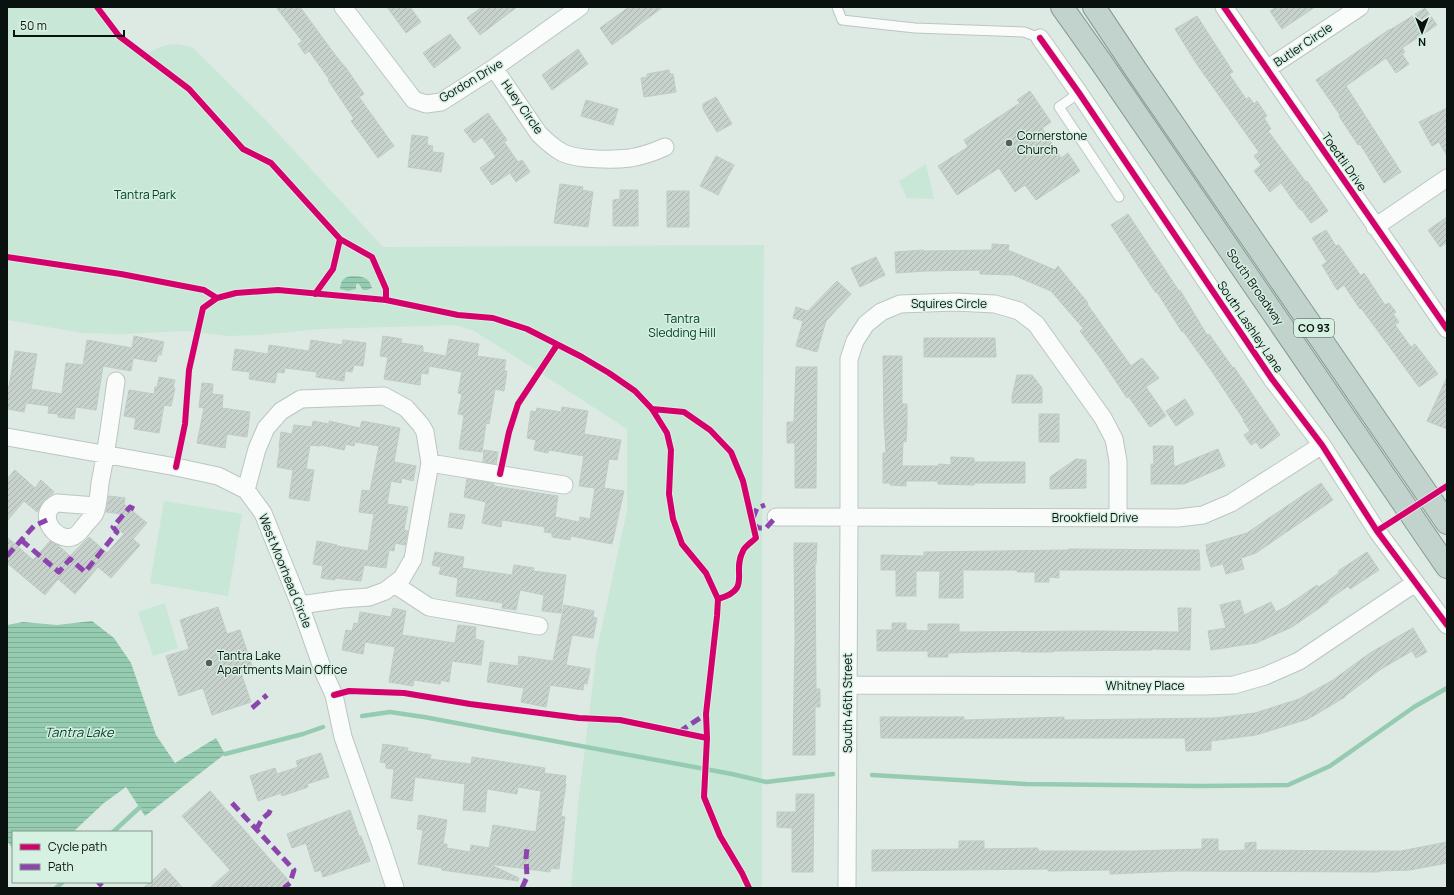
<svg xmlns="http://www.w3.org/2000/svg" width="1454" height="895" font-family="Manrope,sans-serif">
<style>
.green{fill:#c8e7d7}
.water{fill:url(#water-rules)}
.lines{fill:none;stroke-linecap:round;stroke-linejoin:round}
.stream{stroke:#95ccb1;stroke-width:4.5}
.building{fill:url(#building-hatch);stroke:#c0cbc5}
.lane-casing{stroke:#bcc6c1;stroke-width:11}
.street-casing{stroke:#bcc6c1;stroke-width:19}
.highway-casing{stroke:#869c93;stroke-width:24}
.lane{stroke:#fafcfb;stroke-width:9}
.street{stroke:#fafcfb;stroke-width:17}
.highway{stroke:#c2d2cc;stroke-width:22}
.quiet{stroke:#8e44ad;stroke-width:5;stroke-dasharray:10 5;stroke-linecap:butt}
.cycleway-casing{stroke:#d6f0e2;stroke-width:8}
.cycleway{stroke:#d6006c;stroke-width:6}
.poi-dot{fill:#535e59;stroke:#d6f0e2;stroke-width:1.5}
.labels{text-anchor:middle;stroke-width:3;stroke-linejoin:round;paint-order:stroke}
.shield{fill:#d6f0e2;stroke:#46554e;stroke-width:1}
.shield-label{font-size:11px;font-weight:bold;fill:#09120e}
.street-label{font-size:12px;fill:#09120e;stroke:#d6f0e2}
.poi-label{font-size:12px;fill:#09120e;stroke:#d6f0e2;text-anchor:start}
.park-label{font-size:12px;fill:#01402a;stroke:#d6f0e2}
.water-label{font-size:13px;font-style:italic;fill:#003e28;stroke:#d6f0e2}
</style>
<defs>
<pattern id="water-rules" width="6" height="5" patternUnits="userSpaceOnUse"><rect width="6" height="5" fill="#95ccb1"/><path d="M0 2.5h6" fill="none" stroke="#7fae97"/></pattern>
<pattern id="building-hatch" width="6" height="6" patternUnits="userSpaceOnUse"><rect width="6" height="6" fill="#c7d2cc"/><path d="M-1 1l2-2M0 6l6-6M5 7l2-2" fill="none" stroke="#aab3ae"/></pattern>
</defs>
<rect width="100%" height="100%" fill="#dceae3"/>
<path class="green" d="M7 7H100L119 33 149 53C164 43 176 42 193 48L263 117 383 247 764 245 762 541V888H571L578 804 597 649 627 511V429L533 368 474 331 455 325 321 329 258 335 228 336 186 331 123 334 83 333 7 320Z
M926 164 934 199 907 198 899 181Z
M164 501 242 514 228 596 150 583Z
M165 603 178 648 153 656 138 612Z"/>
<path class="water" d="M351 276C362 276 369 277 372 288L367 290H363L358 283 356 285V289L348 291 340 289C341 280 343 278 351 276Z
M92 621 114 638 131 663 156 735 175 763 216 738 225 754 145 816 126 787 104 803 73 832H13V849L7 841V625L23 622 57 625Z"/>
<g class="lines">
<path class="stream" d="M362 716 390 712 424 717 732 774 766 782 833 774
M225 754 303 734 323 727
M872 775 1026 784 1202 786 1288 785 1330 766 1414 707 1447 688
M113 832 139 808
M56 888 63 882"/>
</g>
<path class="building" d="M276 7H300L336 56 346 68 364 94 359 97 394 146 378 158 351 121 354 119 328 80 329 79 309 51 305 54 298 44 302 41Z
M387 7H410L421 22 406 33Z
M482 7H517L480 35 467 18Z
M629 7H663L612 45 600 28Z
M1276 7H1315L1282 29 1270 11Z
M1425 8 1437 25 1402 48 1405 52 1402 54 1409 64 1396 73 1386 58 1346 86 1401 172 1384 183 1360 144 1358 145 1339 116 1340 115 1316 80 1390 29V30Z
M1197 16 1233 72 1229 74 1246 99 1249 97 1254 104 1257 101 1267 116 1264 118 1271 129 1268 131 1306 182 1307 181 1328 211 1311 223 1301 209 1300 210 1281 183 1270 192 1254 171 1261 165 1254 156 1259 152 1196 63 1175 29Z
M450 34 461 48 434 68 423 53Z
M578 49 588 64 552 90 542 75Z
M669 70 670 74H673L676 92 644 97 641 78 647 77V74Z
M1030 91 1051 122 1042 128 1061 158 1068 153 1080 171 1036 200 1025 185 1015 192 999 168 957 195 938 166 968 147 964 140 1020 103 1017 100Z
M716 97 732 124 717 132 703 109V104Z
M586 100 618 109 613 125 581 116Z
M1447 108V156L1439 142 1432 146 1419 122Z
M488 113 507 140 504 142 518 162 522 160 530 172 516 182 510 173 492 185 480 168 496 157 482 137 474 143 464 130Z
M412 135 428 137 427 145 433 146 432 152 444 153 441 172 408 167Z
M716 156 734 165 718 195 700 186Z
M560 184 583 187 582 190 593 192 588 227 554 223Z
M620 190H638V226H613V200L620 199Z
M667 191H689V227H667Z
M1128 214 1179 291 1180 290 1207 335 1209 334 1233 368 1234 367 1280 435 1261 449 1256 442 1251 445 1244 435 1250 431 1243 420H1244L1213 373 1183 331 1182 332 1157 292 1156 293 1111 225Z
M1447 217V242L1440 247 1428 230Z
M1326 230 1336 246 1339 245 1361 276 1364 273 1385 305 1389 303 1396 312 1393 314 1399 322 1395 325 1411 347 1415 344 1438 374 1419 387 1361 308 1360 309 1344 285 1337 290 1322 265 1327 262 1312 238Z
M992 244 1009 245 1008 250 1055 270 1058 266 1088 303 1087 304 1131 366 1142 358 1159 378 1146 387 1166 416 1150 427 1128 396 1127 398 1101 359 1080 331 1083 328 1051 291 1013 275 980 274V270L926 271 896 273 895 252 923 250 924 251 992 250Z
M876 257 885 275 860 287 851 268Z
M837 281 851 294 826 321 817 352 796 346 803 321 793 318 796 307 808 311Z
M134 336 164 342 161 355H158L156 362 133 358 131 371 103 366 96 410 76 407 74 419 58 417V414L48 413 49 406 26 403 24 412 7 409V387H9L15 351 37 354 31 389 62 394 66 363 83 365 87 340 132 348Z
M383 336 402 339 401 343 423 346V352L446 356 449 339 479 344 477 356 506 360 504 371H507L504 391 495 389 489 424 486 423 482 452 459 449 464 415 458 414 462 394 458 393 462 372 429 366 428 374 421 373 420 385 384 379 388 357 380 356Z
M924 338H995L996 357H924Z
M311 340 342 345 343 340 366 343 363 366 354 365 352 372 345 371 344 381 316 377 317 372 285 368 284 373 277 372 275 383 249 379 250 372 232 370 235 349 268 354 269 345 309 351Z
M883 356H902V404H907V426L906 442 903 441 902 466H938L939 464 951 465V457L974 458V462H1025V483H974V485L938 484V481H906V486L890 485V483H883V453H886L884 423Z
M796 367H817L816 488H795V443H787V422H794Z
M1017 375H1032L1042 388V403H1012V396Z
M159 377 175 380 173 387 175 388 171 406 164 405 159 433 134 429 136 418 124 416 129 390 154 394 155 387H157Z
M1447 377V429L1427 421Z
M202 383 213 384 212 394 223 395 222 408 250 412 247 437 227 434 225 448 197 443 204 408 199 407Z
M1185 399 1194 414 1176 426 1166 411Z
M562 407 588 411 584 434 621 440 617 460 609 459 604 488 624 491 612 544 571 536 570 540 552 537V533L544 532 545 527 502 520 501 527 482 523 486 502 464 497 467 479 492 483 494 484V486L558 496 555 517 579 522 580 517 590 519 595 488 579 486 584 456 549 450 548 453 534 450 536 440 527 438 531 411 536 412 537 408 561 412Z
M1039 414H1059V442H1039Z
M313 421 329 424V421L360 428 362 421 400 428 394 462 416 466 413 481 402 478 401 483 391 481 387 504 408 507 404 530 408 531 405 545 395 543 394 551 389 550 386 568 364 565 361 581 335 578V580L321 578 323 566 313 564 317 541 337 545V546L368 551 374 514 359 512 362 490 370 491 379 446 355 442 354 446 346 444 344 450 321 445 320 446 310 445 306 469 314 470 309 501 289 498 293 470 277 467 280 447H279L281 432 292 434 294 425 312 427Z
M1153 446H1173L1174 467 1218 449 1225 466 1184 484H1151V464H1154Z
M484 450 498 452 496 464 483 462Z
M1076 459 1086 460V488L1050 489V477Z
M15 470 35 488 41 480 54 492 44 500 37 512 24 501 7 521V479Z
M1321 483 1333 500 1256 553 1241 558 1244 569 1226 574 1223 564 1211 567 1206 550H1207L1206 545 1247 533Z
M109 496 125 498 124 504 147 523 133 539 140 545 111 578 98 567 75 594 58 579 45 595 7 563V537L33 560 50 541 58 545 70 556 89 537 107 553 124 534 116 527 127 515 106 512Z
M450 513 465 515 462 529 448 527Z
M794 543H817L816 564H815L816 689H820V707H815V755H793L795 637Z
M1069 549 1199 550 1200 570H1059V578L1049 577V582H1035V572H1017V570H963V598H939L940 571H916V596H896V570H881V555L924 556V552L1069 550Z
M435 552 464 557 462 568 512 575 514 565 534 568 533 571 566 575 561 613 542 611 544 595 520 590 516 610 502 608 503 603 456 596 458 578 439 574 441 567 432 565Z
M1367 552 1379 570 1350 589 1348 586 1328 600V602L1292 627 1256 643 1211 650 1208 631 1226 628 1220 605 1240 600 1244 615 1271 602 1276 612 1287 606 1317 585 1319 587 1339 573 1338 571Z
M564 605 594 611 593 617 597 618 593 638 572 635 566 665 590 669 587 684 584 683 583 690 550 685 546 707 521 702 524 688 487 682 490 662 518 666 519 656 553 661Z
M218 607 227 634 240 630 253 669 241 673 251 702 212 715 203 688 179 696 166 656 189 649 180 620Z
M393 608 406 611 402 635 455 643 458 625 476 627 475 639 484 641 481 665 452 661 449 682 441 680 440 684 414 680 413 686 389 682 395 647 365 642 363 654 342 650 346 630 352 631 354 623 358 624 360 612 391 617Z
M1178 608H1191L1190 650 1152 649V650L1053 651V652H1021V651L948 653V657H928V651H877V630H892V623H906V630L928 631V624H959V632L1096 631 1179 632Z
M1413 628 1427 652 1416 658 1412 651 1381 669 1345 696V697L1308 719 1256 735 1211 741V750L1186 751 1185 738H881L880 717H964V720L1064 717V720L1216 718 1255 713 1299 699 1333 680 1370 653Z
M383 744 408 748 407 751 431 755 430 759 471 764 472 757 545 768 544 773 566 776 565 784H566L561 816 565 817 559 869 551 868 550 872 489 864 519 878 518 881 442 870V868L418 864 423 830 417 829 419 815 447 820 443 844H447V848L470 852 471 845 489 848 493 825 536 832 541 791 518 787 517 794 487 789 485 812 463 810 465 784 415 777 412 801 391 798 394 769 386 768V763L380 762Z
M321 753 329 777 307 784 308 787 282 796 281 793 258 801 250 776 275 768 277 774 298 767 296 761Z
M210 791 289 881 281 888H210L230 870 182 816Z
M796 794H814L813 872H792V828L777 827V812H796Z
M350 810 359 836H361L370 861 323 877 321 870 315 872 306 843 292 848 287 834Z
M1202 839H1218V850L1221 851 1245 850V843L1256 842V850L1356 851H1401L1447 842V863L1410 870 1379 871V872L1177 871 1110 874V870L1048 871V869L872 871V850L959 849V841H984V849L1038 848V851H1133L1202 849Z
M165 868 183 888H143L151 882Z"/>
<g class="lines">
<g class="lane-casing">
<path id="lane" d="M837 7 842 20 915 28 1024 32 1040 38
M1079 93 1059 107 1119 197"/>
</g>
<g class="street-casing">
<path id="street" d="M343 7 414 100 426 104 441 102 494 68 580 7
M1224 7 1447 329
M1040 38 1079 93 1272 379 1322 445 1377 531 1447 625
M494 68 539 134C546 141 554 148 563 153 578 160 614 160 630 158 642 156 654 152 665 147
M1267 69 1360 7
M1375 227 1447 178
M7 437 176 467 218 476 246 490 263 513 300 605 324 673 334 695 343 737 381 845 395 888
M430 463 564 485
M246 490 257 449 266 428 281 411 301 399 384 396 406 408 421 425 425 432 430 463 413 559 402 578 385 591 369 597 342 599 300 605
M96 506 57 503C35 514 55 542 72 537 77 536 82 529 85 525 88 521 93 517 95 513 98 507 99 492 100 483 107 450 111 415 116 381
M776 517 1178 518 1203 515 1231 503 1322 445
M394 584 429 607 539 626
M848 685 1202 686 1234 685 1265 676 1299 661 1415 583
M847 888 849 517V359L855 341 866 324 881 312 900 304 955 302 995 304 1019 311 1036 324 1103 418 1114 439 1118 461V518"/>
</g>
<g class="highway-casing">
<path id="highway" d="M1062 7 1101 62 1447 567
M1094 7 1136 70 1447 523"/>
</g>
<use href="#lane" class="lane"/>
<use href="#street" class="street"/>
<use href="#highway" class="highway"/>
<path class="quiet" d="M753 518 757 508 765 505
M753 524 759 528H766L776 517
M21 540 59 572 70 559 85 572 117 532 113 527 130 507 134 509
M7 556 34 526 47 520
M252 708 267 695
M679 732 706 714
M232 803 294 870 290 883 284 888
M256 830 262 819 269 813 271 808
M98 882 102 886
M522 888 527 877 526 858 527 848"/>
<g class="cycleway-casing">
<path id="cycleway" d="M97 7 119 36 189 89 243 149 271 163 340 239 372 257 386 289V300
M1224 7 1447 329
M1040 38 1079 93 1272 379 1322 445 1377 531 1447 625
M7 257 121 274 204 290 217 298
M315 294 333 269 340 239
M652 409 684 412 710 430 731 452 743 481 756 538C752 542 745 546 743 551 731 573 753 589 718 599
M176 467 185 424 189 370 203 308 217 298 236 293 278 290 386 300 458 315 493 318 527 329 582 357 609 373 635 391 652 409 667 433 671 450 669 494 673 519 682 544 706 573 718 599 717 616 706 714 707 738 704 797 720 836 742 873 749 888
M500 474 509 432 518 404 557 345
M1377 531 1447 486
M334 695 349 691 404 693 470 704 579 718 620 720 707 738"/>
</g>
<use href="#cycleway" class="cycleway"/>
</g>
<g class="poi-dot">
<circle cx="1009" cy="143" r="4"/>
<circle cx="209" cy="663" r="4"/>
</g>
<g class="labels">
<rect class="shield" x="1294" y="319" width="40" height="18" rx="3"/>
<g class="shield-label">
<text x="1314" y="332">CO 93</text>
</g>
<g class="street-label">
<text transform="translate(1303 45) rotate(-34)" y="4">Butler Circle</text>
<text transform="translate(471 81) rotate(-31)" y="4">Gordon Drive</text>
<text transform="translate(522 107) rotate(55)" y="4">Huey Circle</text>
<text transform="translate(1344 162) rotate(55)" y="4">Toedtli Drive</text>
<text transform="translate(1255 287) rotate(55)" y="4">South Broadway</text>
<text x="949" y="308">Squires Circle</text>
<text transform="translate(1250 327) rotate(56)" y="4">South Lashley Lane</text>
<text x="1095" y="522">Brookfield Drive</text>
<text transform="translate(285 571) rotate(68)" y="4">West Moorhead Circle</text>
<text x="1145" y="690">Whitney Place</text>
<text transform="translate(848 703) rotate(-90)" y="4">South 46th Street</text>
</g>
<g class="poi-label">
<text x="1017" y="140">Cornerstone<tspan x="1017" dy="14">Church</tspan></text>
<text x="217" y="660">Tantra Lake<tspan x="217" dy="14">Apartments Main Office</tspan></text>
</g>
<g class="park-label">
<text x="145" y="199">Tantra Park</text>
<text x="682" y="323">Tantra<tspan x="682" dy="14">Sledding Hill</tspan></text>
</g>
<g class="water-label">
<text x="79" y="737">Tantra Lake</text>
</g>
</g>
<rect width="1454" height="895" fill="none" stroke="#09120e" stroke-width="16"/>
<rect x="12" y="831" width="140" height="52" fill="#d6f0e2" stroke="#84978d"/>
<rect x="20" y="844" width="20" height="6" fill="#d6006c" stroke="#84978d"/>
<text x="48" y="851" font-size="12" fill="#09120e">Cycle path</text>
<rect x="20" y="864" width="20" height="6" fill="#8e44ad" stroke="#84978d"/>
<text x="48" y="871" font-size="12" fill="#09120e">Path</text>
<g transform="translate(1422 32) rotate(180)" stroke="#d6f0e2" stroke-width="3" paint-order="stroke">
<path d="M0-3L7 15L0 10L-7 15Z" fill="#09120e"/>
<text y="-6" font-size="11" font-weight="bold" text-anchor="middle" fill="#09120e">N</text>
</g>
<path d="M14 30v6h110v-6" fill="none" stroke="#09120e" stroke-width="2"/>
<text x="20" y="30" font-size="12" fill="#09120e" stroke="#d6f0e2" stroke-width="3" paint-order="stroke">50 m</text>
</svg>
